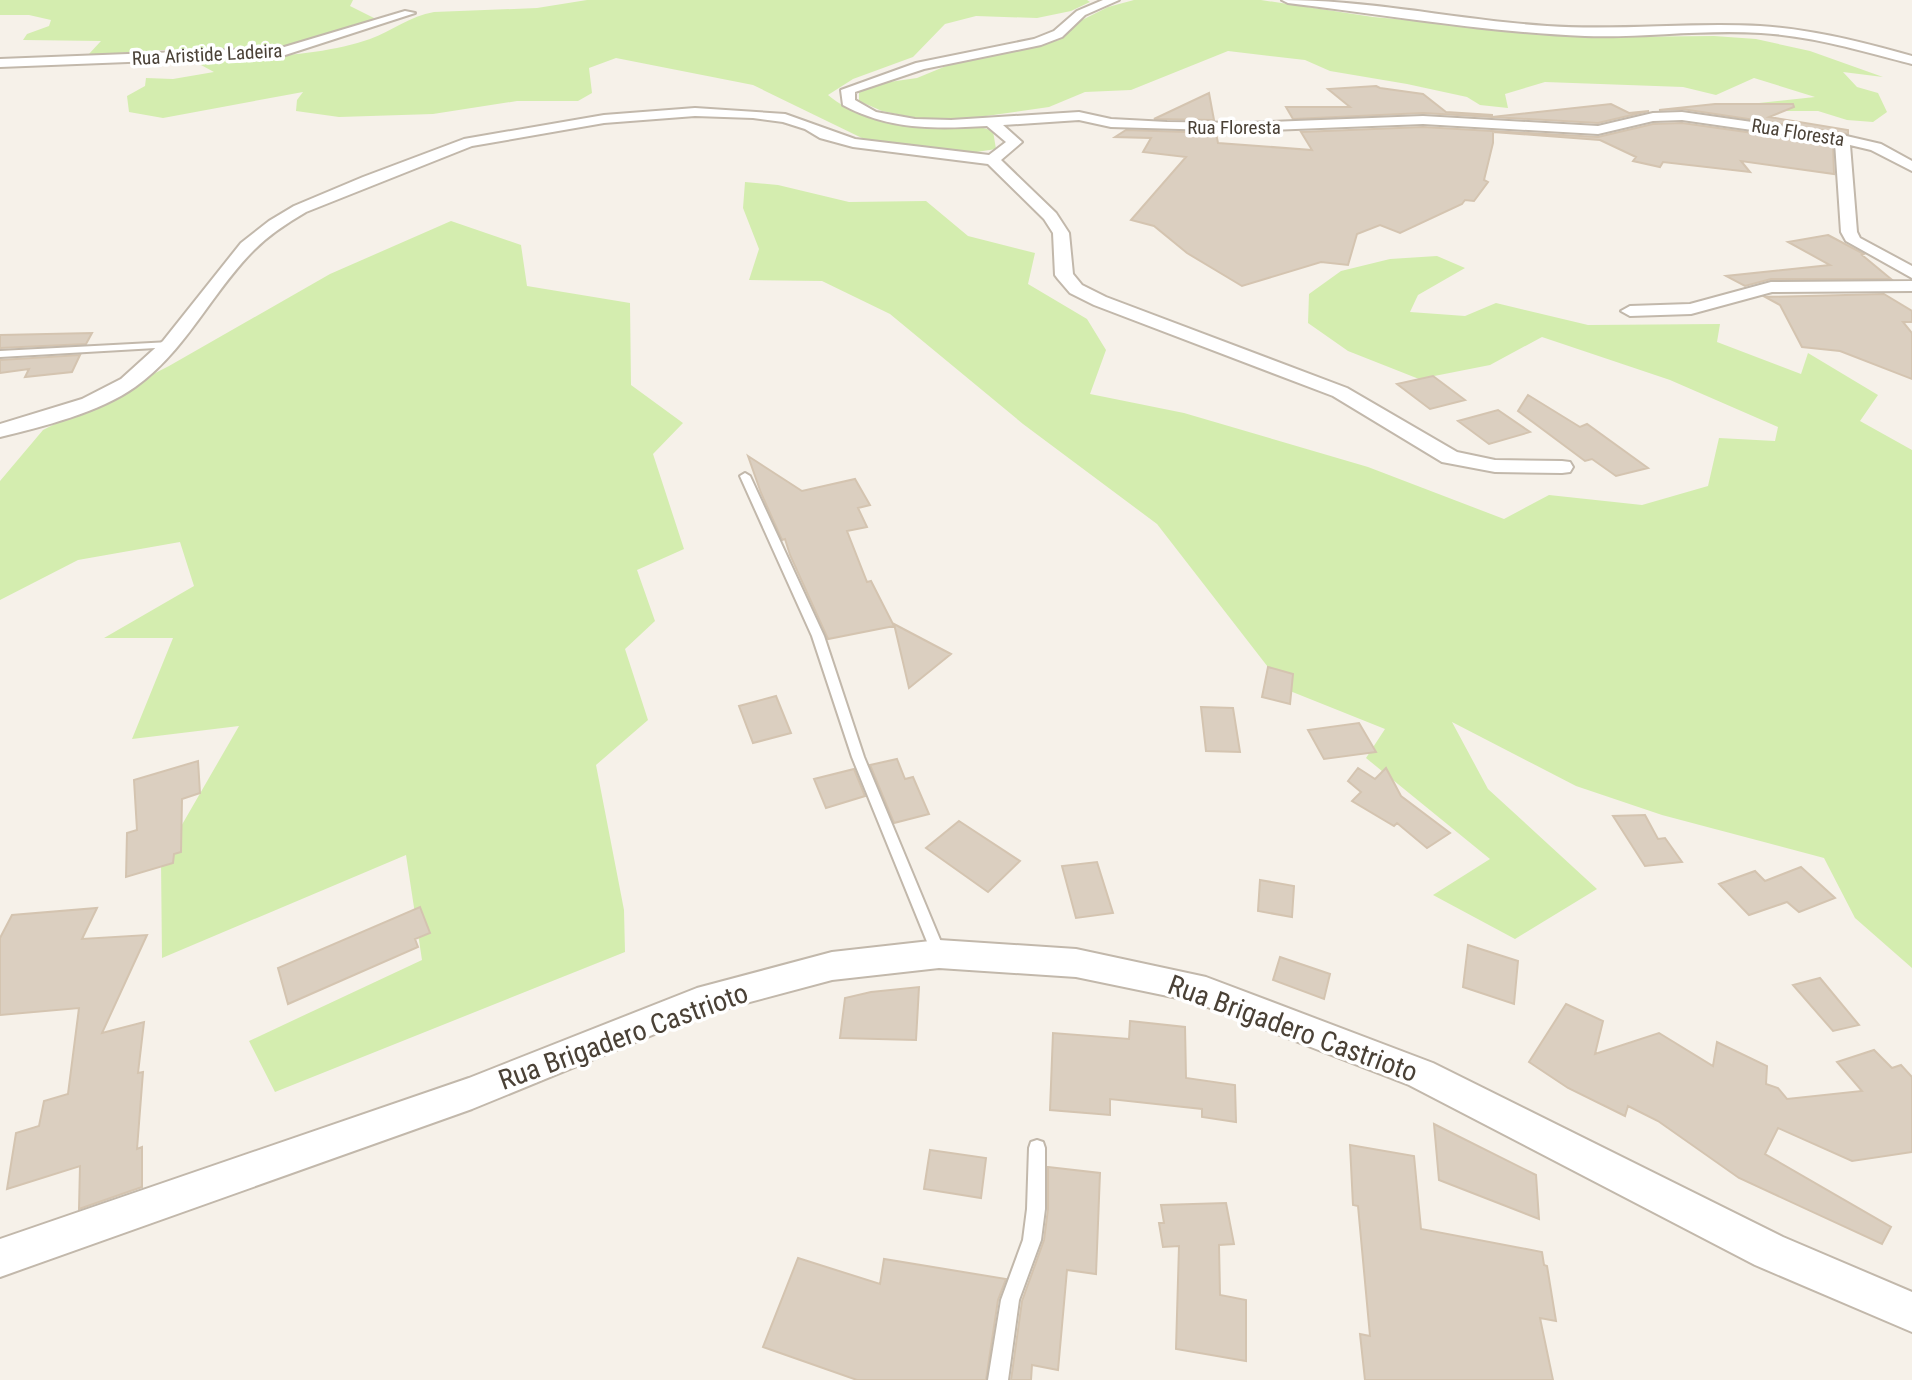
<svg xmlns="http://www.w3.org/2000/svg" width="1912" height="1380" font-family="'Roboto Condensed',sans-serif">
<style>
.green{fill:#d4edaf}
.building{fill:#dbcfc0;stroke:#d4c4b0;stroke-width:2}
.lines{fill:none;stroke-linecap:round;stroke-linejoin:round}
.lane-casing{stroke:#c2b8ab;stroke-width:4}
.street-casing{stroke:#c2b8ab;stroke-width:4}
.lane{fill:#fff;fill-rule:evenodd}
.street{fill:#fff;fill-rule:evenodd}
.labels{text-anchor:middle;stroke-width:7;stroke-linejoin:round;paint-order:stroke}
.far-street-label{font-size:19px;fill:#4a4136;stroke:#fff}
.near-street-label{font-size:28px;fill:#4a4136;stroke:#fff}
</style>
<rect width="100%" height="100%" fill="#f6f1e9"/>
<path class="green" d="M0 0H353L350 6 376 19 300 44 259 51 164 50 88 55 101 41 23 40 27 34 49 26 51 20 29 15H0Z
M587 0H1087L1090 2 1071 11 1037 18 976 16 945 24 913 57 853 79 828 95C851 114 882 124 913 126 940 128 967 121 993 131L996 149 970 153 866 140 753 85 616 58 589 68 592 93 578 101H517L433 114 339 117 296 111 297 100 303 92 163 118 129 112 127 96 145 86 146 78 173 79 214 72 201 65 199 58C250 59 322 56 370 39 392 31 410 16 434 12L537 8Z
M1134 0H1261L1373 17 1606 37 1714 36 1756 39 1810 51 1883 77 1843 72 1857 87 1878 93 1887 112 1873 122 1847 120 1818 111H1779L1759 103 1815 97 1754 78 1716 95 1683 87 1545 82 1505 94 1508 108 1480 105 1467 97 1407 84 1330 71 1305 60 1228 51 1131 90 1085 92 1049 107 972 118 926 120 882 111 859 101V91L875 84 917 78 968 57 1015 51 1059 40 1076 23 1108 7Z
M745 182 778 185 849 202 926 201 968 236 1035 253 1028 284 1087 319 1106 350 1090 394 1184 413 1368 467 1504 519 1549 495 1642 505 1708 486 1719 438 1775 441 1778 427 1670 380 1542 337 1490 365 1419 379 1348 351 1308 323 1309 294 1341 271 1390 259 1437 256 1465 268 1418 295 1410 312 1465 316 1496 303 1588 325 1720 324 1717 342 1801 374 1808 353 1878 395 1860 421 1912 450V968L1855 918 1824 858 1662 815 1576 786 1452 722 1488 789 1597 889 1515 939 1433 895 1490 859 1366 758 1385 729 1285 689 1157 524 1023 424 890 314 822 281 749 280 759 249 743 208Z
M451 221 521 245 527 286 630 303 631 385 683 423 653 454 684 549 637 570 655 621 625 649 648 720 596 765 624 910 625 952 275 1092 249 1041 422 960 406 855 162 958 161 861 239 726 132 739 173 638H104L194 586 180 542 78 560 0 600V481L43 430 169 366 330 274Z"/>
<path class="building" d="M1376 86 1380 88 1423 94 1446 112 1492 115V117L1611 104 1629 113 1649 111 1598 123 1423 113 1293 119 1286 107H1350L1328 89Z
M1209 93 1214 120 1154 119Z
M1715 104H1793L1794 107 1769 117 1848 130V134L1682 109 1659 110Z
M1682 123 1833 144 1834 174 1741 161 1750 172 1663 162 1660 167 1633 161 1636 157 1600 140 1493 132V143L1484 180 1488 182 1474 201 1465 200 1462 204 1400 233 1380 225 1357 234 1348 265 1321 262 1242 286 1187 253 1154 226 1131 220 1186 157 1143 152 1151 138 1115 137 1126 130 1216 133 1218 143 1312 150 1301 132 1423 127 1598 137 1653 124Z
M1828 235 1864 254 1862 255 1891 279H1771L1745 286 1726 276 1830 265 1788 242Z
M1884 294 1912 311V322H1903L1912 333V379L1840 351 1802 347 1780 305 1765 297Z
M92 333 86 344 0 348V335Z
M80 355 72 372 25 377 29 369 0 373V360Z
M1433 376 1465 400 1430 409 1397 384Z
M1528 395 1580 427 1587 424 1648 468 1616 476 1592 459 1585 461 1518 411Z
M1498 410 1530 432 1489 444 1458 421Z
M748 456 802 491 855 479 870 505 858 508 867 527 847 531 867 582 871 581 894 626 828 639 790 555 785 539 782 540 761 493Z
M894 624 951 654 909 688Z
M1268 667 1293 674 1290 704 1262 697Z
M776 696 791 733 753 743 739 706Z
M1201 707 1233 708 1240 752 1206 751Z
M1359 723 1376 752 1324 759 1308 730Z
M897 759 905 779 913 777 929 814 894 823 870 765Z
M198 761 200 793 182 799 181 852 174 854 173 863 126 877 127 833 137 830 134 780Z
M1358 768 1375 779 1386 768 1401 796 1450 833 1427 848 1397 823 1394 826 1352 801 1361 792 1348 781Z
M854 769 865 796 826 808 814 779Z
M1645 815 1658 839 1665 838 1682 862 1645 866 1613 816Z
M959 821 1020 861 988 892 926 848Z
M1097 862 1113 913 1076 918 1062 866Z
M1801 867 1835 898 1799 912 1787 902 1749 915 1719 884 1755 871 1765 881Z
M1260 880 1294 886 1292 917 1258 911Z
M420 907 430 933 415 939 418 947 288 1004 278 968Z
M97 908 82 939 147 935 102 1033 144 1022 138 1073 143 1072 137 1149 142 1147V1187L79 1209 80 1166 7 1189 16 1133 39 1126 44 1101 68 1094 79 1008 0 1015V938L12 915Z
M1468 945 1518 961 1514 1004 1463 987Z
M1280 957 1330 974 1324 999 1273 980Z
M1820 978 1859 1025 1833 1031 1793 985Z
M919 987 916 1040 840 1038 845 998 871 992Z
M1566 1004 1603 1021 1595 1054 1659 1033 1713 1066 1717 1042 1767 1066 1766 1084 1778 1088 1787 1099 1862 1091 1837 1062 1874 1050 1892 1068 1901 1065 1912 1077V1152L1852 1161 1778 1128 1765 1154 1891 1227 1882 1244 1739 1178 1658 1121 1628 1106 1625 1116 1568 1088 1529 1062Z
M1130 1021 1185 1027 1186 1078 1235 1085 1236 1122 1202 1117V1109L1110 1099V1115L1050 1110 1053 1033 1129 1039Z
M1434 1124 1536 1175 1539 1219 1439 1180Z
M1350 1145 1414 1156 1421 1229 1542 1252 1544 1265 1547 1266 1556 1321 1540 1318 1553 1380H1365L1360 1334 1370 1336 1358 1206 1353 1205Z
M930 1150 986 1158 981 1198 924 1189Z
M1048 1167 1100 1173 1096 1274 1067 1270 1058 1370 1032 1365 1031 1380H1011L1022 1301 1044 1240 1048 1209Z
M1226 1203 1234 1244 1219 1245 1220 1295 1246 1300V1361L1176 1349 1179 1246 1163 1247 1159 1223H1164L1161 1205Z
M798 1258 880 1284 884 1259 1006 1279 998 1300 986 1380H857L763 1347Z"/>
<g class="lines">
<g class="lane-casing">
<path id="lane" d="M170 342 173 343V347L0 357V351Z
M745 473 750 476 824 636 864 757 946 954 944 958 939 960 934 958 932 954 852 757 812 636 740 476Z
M1037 1140 1043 1142 1045 1148V1209L1041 1240 1019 1300 1008 1380H988L1001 1300 1023 1240 1027 1209 1029 1148 1031 1142Z"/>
</g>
<g class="street-casing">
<path id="street" d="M1103 0H1119L1085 15 1062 37 1041 45 924 69 855 92V100L876 112 915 119 951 120 1079 112 1111 119 1167 122 1248 123 1423 116 1598 126 1653 113 1682 112 1842 135 1881 144 1912 161V171L1871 150 1850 145 1857 232 1860 238 1912 266V278L1846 241 1841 232 1835 142 1682 120 1653 121 1598 134 1423 124 1248 131 1111 127 1079 120 1003 125 1022 142 1001 160 1056 213 1069 233 1073 274 1082 285 1106 297 1347 388 1457 452 1495 460 1562 461 1570 462 1573 467 1570 472 1562 473 1495 472 1442 462 1333 396 1094 305 1070 293 1058 279 1055 275 1053 233 1044 219 988 164 853 147 820 138 805 129 783 122 753 118 695 116 604 123 472 146 306 212C287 223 269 235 254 250 211 293 186 351 135 387 100 412 42 427 0 437V424L82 399 121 379 163 341 241 243 269 221 294 206 363 177 464 139 604 115 695 108 785 114 855 139 989 155 1006 142 987 126C935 129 889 130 843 105L841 90 916 63 1034 39 1054 31 1077 11Z
M1282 0C1371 0 1459 20 1547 26 1618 31 1689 22 1760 26 1808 29 1854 40 1901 53L1912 56V64C1862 51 1813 36 1761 33 1702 29 1643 38 1585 36 1485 32 1387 15 1288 3Z
M405 11 415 13 282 56 0 67V59L281 48Z
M1912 281V291L1772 292 1691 314 1630 316 1621 311 1630 306 1690 304 1771 282Z
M939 940 1076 949 1206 977 1433 1063 1783 1237 1912 1292V1332L1755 1265 1409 1085 1192 1001 1076 977 939 968 832 980 701 1015 472 1109 0 1277V1239L469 1078 697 988 832 952Z"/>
</g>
<use href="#lane" class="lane"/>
<use href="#street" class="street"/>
</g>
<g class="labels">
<g class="far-street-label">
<text transform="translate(207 54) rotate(-3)" y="7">Rua Aristide Ladeira</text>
<text x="1234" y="134">Rua Floresta</text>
<text transform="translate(1798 132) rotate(9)" y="7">Rua Floresta</text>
</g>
<g class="near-street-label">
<text transform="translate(1293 1028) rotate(20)" y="10">Rua Brigadero Castrioto</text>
<text transform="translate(623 1036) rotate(-20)" y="10">Rua Brigadero Castrioto</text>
</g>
</g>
</svg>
